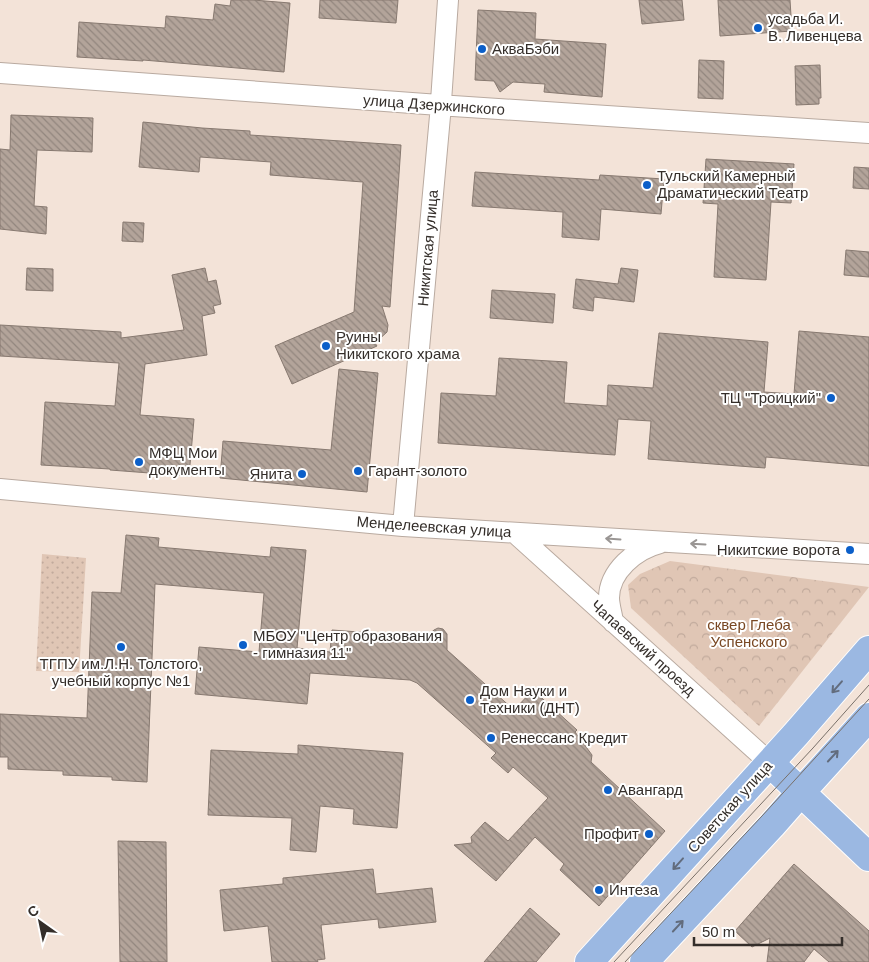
<svg xmlns="http://www.w3.org/2000/svg" width="869" height="962" font-family="Helvetica,sans-serif">
<style>
.park{fill:url(#park-crowns)}
.garden{fill:url(#garden-dots)}
.building{fill:url(#building-back-hatch);stroke:#877970}
.lines{fill:none;stroke-linecap:round;stroke-linejoin:round}
.street-casing{stroke:#b9aaa0;stroke-width:22}
.primary-casing{stroke:#fff;stroke-width:30}
.street{stroke:#fff;stroke-width:20}
.primary{stroke:#9bb8e2;stroke-width:28}
.tram{stroke:#797069;stroke-width:1}
.oneway{stroke:#9a9694}
.oneway2{stroke:#626c7d}
.poi-dot{fill:#0b5fc9;stroke:#fff;stroke-width:2}
.labels{text-anchor:middle;stroke-width:4;stroke-linejoin:round;paint-order:stroke}
.poi-label{font-size:15px;fill:#342e2a;stroke:#fff;text-anchor:start}
.street-label{font-size:15px;fill:#342e2a;stroke:#fff}
.park-label{font-size:15px;fill:#794823;stroke:#fff}
</style>
<defs>
<pattern id="park-crowns" width="20" height="18" patternUnits="userSpaceOnUse" patternTransform="scale(1.25)"><rect width="20" height="18" fill="#e0c6b5"/><path d="M2 6a3 3 0 1 1 6 0M12 15a3 3 0 1 1 6 0" fill="none" stroke="#c1aa9c"/></pattern>
<pattern id="garden-dots" width="8" height="8" patternUnits="userSpaceOnUse" patternTransform="scale(1.25)"><rect width="8" height="8" fill="#e0c6b5"/><path d="M2 2h.1M6 6h.1" fill="none" stroke="#c1aa9c" stroke-width="1.8" stroke-linecap="round"/></pattern>
<pattern id="building-back-hatch" width="6" height="6" patternUnits="userSpaceOnUse" patternTransform="scale(1.25)"><rect width="6" height="6" fill="#b3a49a"/><path d="M-1 5l2 2M0 0l6 6M5-1l2 2" fill="none" stroke="#92867e"/></pattern>
</defs>
<rect width="100%" height="100%" fill="#f3e3d8"/>
<path class="park" d="M670 561 869 587 759 726 631 608 628 585 640 574Z"/>
<path class="garden" d="M42 554 86 558 79 672 36 671Z"/>
<path class="building" d="M231 0H253L290 3 284 72 143 60V61L77 57 79 22 165 28 166 16 213 20 215 4 230 6Z
M320 0H398L396 23 319 18Z
M639 0H682L684 20 642 24Z
M718 0H790L792 31 720 36Z
M478 10 536 13 535 39 606 44 602 97 544 92 545 84 513 82 500 92 494 81 475 80Z
M699 60 724 61 723 99 698 98Z
M820 65 821 98H819V104L796 105 795 66Z
M11 115 93 118 92 152 37 150 34 206 47 207 46 234 0 229V149L10 150Z
M143 122 202 128 250 131V135L401 145 390 307 382 306 388 325 387 332 375 343 377 346 292 384 275 346 354 312 363 182 270 175 271 162 200 157 199 172 139 167Z
M706 159 794 164 791 203 771 202 766 280 714 277 718 204 703 203Z
M854 167 869 168V189L853 188Z
M475 172 599 180 600 175 664 179 661 214 601 209 599 240 562 237 563 212 472 206Z
M123 222 144 223 143 242 122 241Z
M846 250 869 252V277L844 275Z
M27 268 53 269V291L26 290Z
M205 268 208 282 216 280 221 304 213 306 215 313 202 316 207 355 145 364 140 415 194 419 189 476 110 470V469L41 465 45 402 115 406 119 363 0 356V325L121 332V338L184 330 172 275Z
M621 268 638 270 634 302 594 297 593 311 573 308 576 279 618 284Z
M492 290 555 294 553 323 490 318Z
M799 331 869 337V466L766 457 765 468 648 459 651 421 634 420 618 419 615 455 438 443 441 393 496 396 499 358 567 362 564 403 607 406 608 385 653 388 659 333 768 342 764 392 794 394Z
M339 369 378 373 367 492 220 478 223 441 331 450Z
M126 535 159 538 158 547 270 557 271 547 306 550 297 648 330 652 332 630 426 637 434 630 438 628 443 629 447 634V650L514 710 533 690 577 730 575 732 592 755 591 762 665 831 599 906 560 870 564 864 535 837 496 881 454 845 472 843 471 837 485 822 508 841 548 798 513 767 508 773 491 758 496 753 417 683 410 680 310 673 307 704 195 694 199 647 259 652 264 593 155 584 147 782 112 780V777L63 775V771L8 769V757H0V714L87 718 92 592 121 593Z
M298 745 403 753 397 828 353 824 354 809 320 806 316 852 290 850 292 818 208 815 211 750 298 754Z
M118 841 166 842 167 962H120Z
M794 864 869 931V962H829L814 949 804 962H767L770 938 752 947 735 931Z
M373 869 376 894 432 888 436 922 379 928 378 919 321 925 325 959 317 960 318 962H272L268 926 224 931 220 890 283 884V878Z
M530 908 560 934 536 962H484Z"/>
<g class="lines">
<g class="street-casing">
<path id="street" d="M0 73 453 106 869 133
M0 489 403 526 869 554
M403 526 440 116 448 0
M515 533 770 763
M613 622C612 614 609 605 609 598 609 571 636 549 660 543"/>
</g>
<g class="primary-casing">
<path id="primary" d="M770 763 869 857
M589 962 796 734 869 650
M644 962 772 825 801 792 869 717"/>
</g>
<use href="#street" class="street"/>
<use href="#primary" class="primary"/>
<path class="tram" d="M614 962 813 748 869 685
M625 962 762 816 869 699"/>
</g>
<defs><path id="oneway-shaft" d="M-6 0H5M1.5-3L5.5 0L1.5 3" fill="none" stroke-width="1.6" stroke-linecap="round" stroke-linejoin="round" transform="scale(1.25)"/></defs>
<g class="oneway">
<use href="#oneway-shaft" transform="translate(613 539) rotate(-176)"/>
<use href="#oneway-shaft" transform="translate(698 544) rotate(-177)"/>
</g>
<g class="oneway2">
<use href="#oneway-shaft" transform="translate(837 687) rotate(131)"/>
<use href="#oneway-shaft" transform="translate(833 756) rotate(-47)"/>
<use href="#oneway-shaft" transform="translate(678 864) rotate(132)"/>
<use href="#oneway-shaft" transform="translate(678 926) rotate(-47)"/>
</g>
<g class="poi-dot">
<circle cx="758" cy="28" r="5"/>
<circle cx="482" cy="49" r="5"/>
<circle cx="647" cy="185" r="5"/>
<circle cx="326" cy="346" r="5"/>
<circle cx="831" cy="398" r="5"/>
<circle cx="139" cy="462" r="5"/>
<circle cx="358" cy="471" r="5"/>
<circle cx="302" cy="474" r="5"/>
<circle cx="850" cy="550" r="5"/>
<circle cx="243" cy="645" r="5"/>
<circle cx="121" cy="647" r="5"/>
<circle cx="470" cy="700" r="5"/>
<circle cx="491" cy="738" r="5"/>
<circle cx="608" cy="790" r="5"/>
<circle cx="649" cy="834" r="5"/>
<circle cx="599" cy="890" r="5"/>
</g>
<g class="labels">
<g class="poi-label">
<text x="768" y="24">усадьба И.<tspan x="768" dy="17">В. Ливенцева</tspan></text>
<text x="492" y="54">АкваБэби</text>
<text x="657" y="181">Тульский Камерный<tspan x="657" dy="17">Драматический Театр</tspan></text>
<text x="336" y="342">Руины<tspan x="336" dy="17">Никитского храма</tspan></text>
<text x="821" y="403" text-anchor="end">ТЦ "Троицкий"</text>
<text x="149" y="458">МФЦ Мои<tspan x="149" dy="17">документы</tspan></text>
<text x="368" y="476">Гарант-золото</text>
<text x="292" y="479" text-anchor="end">Янита</text>
<text x="840" y="555" text-anchor="end">Никитские ворота</text>
<text x="253" y="641">МБОУ "Центр образования<tspan x="253" dy="17">- гимназия 11"</tspan></text>
<text x="121" y="669" text-anchor="middle">ТГПУ им.Л.Н. Толстого,<tspan x="121" dy="17">учебный корпус №1</tspan></text>
<text x="480" y="696">Дом Науки и<tspan x="480" dy="17">Техники (ДНТ)</tspan></text>
<text x="501" y="743">Ренессанс Кредит</text>
<text x="618" y="795">Авангард</text>
<text x="639" y="839" text-anchor="end">Профит</text>
<text x="609" y="895">Интеза</text>
</g>
<g class="street-label">
<text transform="translate(434 105) rotate(4)" y="5">улица Дзержинского</text>
<text transform="translate(428 248) rotate(-85)" y="5">Никитская улица</text>
<text transform="translate(434 527) rotate(4)" y="5">Менделеевская улица</text>
<text transform="translate(643 648) rotate(42)" y="5">Чапаевский проезд</text>
<text transform="translate(730 807) rotate(-48)" y="5">Советская улица</text>
</g>
<g class="park-label">
<text x="749" y="630">сквер Глеба<tspan x="749" dy="17">Успенского</tspan></text>
</g>
</g>
<g transform="translate(40 922) rotate(327)" stroke="#ffffff" stroke-width="4" paint-order="stroke">
<path d="M0-4L9 19L0 12L-9 19Z" fill="#342e2a"/>
<text y="-8" font-size="14" font-weight="bold" text-anchor="middle" fill="#342e2a">С</text>
</g>
<path d="M694 937v8h148v-8" fill="none" stroke="#342e2a" stroke-width="2.5"/>
<text x="702" y="937" font-size="15" fill="#342e2a" stroke="#ffffff" stroke-width="4" paint-order="stroke">50 m</text>
</svg>
